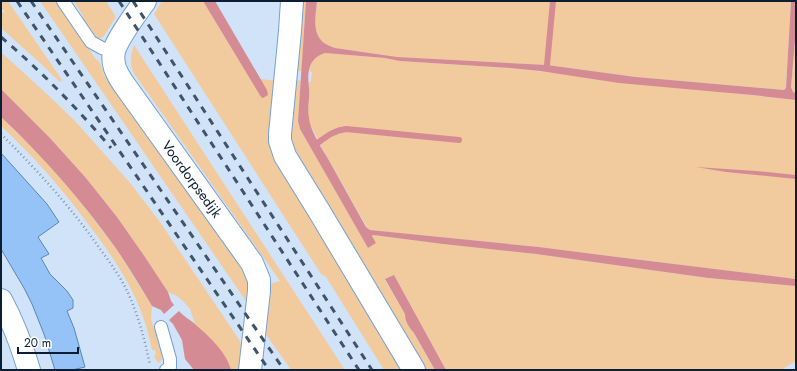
<svg xmlns="http://www.w3.org/2000/svg" width="797" height="371" font-family="Jost,sans-serif">
<style>
.green{fill:#f1cb9e}
.water{fill:#d48b93}
.lines{fill:none;stroke-linecap:round;stroke-linejoin:round}
.stream{stroke:#d48b93;stroke-width:6}
.building{fill:#95c3f7;stroke:#5a84b4}
.service-casing{stroke:#75a1d2;stroke-width:14}
.minor-casing{stroke:#75a1d2;stroke-width:24}
.path{stroke:#8193a7;stroke-width:2.5;stroke-dasharray:1 3;stroke-linecap:butt}
.service{stroke:#fff;stroke-width:12}
.minor{stroke:#fff;stroke-width:22}
.rail{stroke:#415367;stroke-width:3;stroke-dasharray:7 7;stroke-linecap:butt}
.labels{text-anchor:middle;stroke-width:3;stroke-linejoin:round;paint-order:stroke}
.street-label{font-size:14px;fill:#0c1e31;stroke:#fff}
</style>
<rect width="100%" height="100%" fill="#d1e3f8"/>
<path class="green" d="M1 1H8L62 80 60 82 39 62 1 28V11L4 13 5 11 1 9Z
M40 1H56L95 58 100 63 104 75 111 86 134 118 154 138 239 259 248 279V304Z
M73 1H106L116 17 104 36 101 38H94L85 26 84 18 82 14Z
M162 1H203L261 97 267 90 260 79 280 81 274 137 409 370H384L326 277 321 274 154 14Z
M298 1H306L302 71H298L297 80 301 81 298 121 300 129 368 248 376 243 372 236 373 235 443 244 536 254 708 278 796 286V361L781 370H446L394 275 385 280 405 314C405 322 409 327 414 333L435 370H421L294 159 286 130Z
M317 1H791L786 88 784 90 636 77 547 65 397 57 400 61 510 68 796 100V279L617 257 539 247 370 230 368 229 322 148 311 126 308 118 309 89 308 82H311L312 72 309 71C311 61 315 56 325 53L386 58 383 55 335 48C330 46 324 44 321 40 312 30 316 13 317 1Z
M796 29V93L793 92 791 87Z
M134 45 345 370H291L265 333 270 288V284L280 281 135 75C129 65 130 56 134 45Z
M1 52 49 96 76 122 131 184 160 222 240 341 242 350 240 370H231L225 356 210 338 195 324 190 309 183 301 177 296 168 292 145 257 117 217 86 178 49 137 1 89Z
M1 117 37 152 77 197 115 247 152 306 151 319 162 355 161 356 162 359 159 363 157 362 154 356 156 354 155 350H152C142 296 115 259 82 216 58 184 31 154 1 126Z"/>
<path class="water" d="M203 1H215L267 90 268 95 263 98 261 97Z
M306 1H317C316 13 312 30 321 40 324 44 330 46 335 48L397 57 547 65 636 77 784 90 786 88 791 1H796V29L791 87 793 92 796 93V100L752 95 619 83 540 71 510 68 400 61 385 58 325 53C308 58 307 73 309 88 310 98 307 108 309 118 310 130 321 147 327 157 340 180 353 204 366 227L370 230 539 247 617 257 796 279V286L708 278 536 254 443 244 373 235 372 236 376 243 368 248 300 129 298 121Z
M1 89 49 137 86 178 117 217 145 257 168 292 171 301 174 305 164 314 161 310 152 306C140 286 128 266 115 247 81 200 43 156 1 117Z
M696 167 756 171 796 175V179L726 172Z
M394 275 446 370H435L414 333C409 327 405 322 405 314L385 279Z
M179 311C184 317 191 320 196 325 209 336 227 353 231 370H194L185 359 182 340 173 324 169 320Z"/>
<g class="lines">
<path class="stream" d="M547 65 553 1
M319 142C327 136 335 130 346 129L459 140"/>
</g>
<path class="building" d="M1 153 47 204 59 222 38 237 49 254 41 258 50 274 67 291 73 300V308L67 311 74 328 85 367 72 370H55L44 334 32 304 24 288 1 249Z"/>
<g class="lines">
<g class="service-casing">
<path id="service" d="M63 1 91 42 102 48 114 52
M161 327 170 359V367L166 370"/>
</g>
<g class="minor-casing">
<path id="minor" d="M145 1C135 15 121 33 115 48 113 53 113 59 114 64 115 71 119 77 123 83L252 263 259 280V291L250 370
M292 1 290 31 280 134V141L285 156 319 211 414 370
M1 300C13 322 22 346 29 370"/>
</g>
<path class="path" d="M1 134C37 170 71 207 100 249 111 264 122 279 129 295 139 318 145 341 150 365"/>
<use href="#service" class="service"/>
<use href="#minor" class="minor"/>
<path class="rail" d="M17 1 269 370
M31 1 284 370
M119 1 359 370
M133 1 372 370
M1 37C41 71 77 108 111 148"/>
</g>
<g class="labels">
<g class="street-label">
<text transform="translate(192 179) rotate(54)" y="5">Voordorpsedijk</text>
</g>
</g>
<rect width="797" height="371" fill="none" stroke="#0c1e31" stroke-width="4"/>
<path d="M18 347v6h60v-6" fill="none" stroke="#0c1e31" stroke-width="2"/>
<text x="24" y="347" font-size="12" fill="#0c1e31" stroke="#ffffff" stroke-width="3" paint-order="stroke">20 m</text>
</svg>
